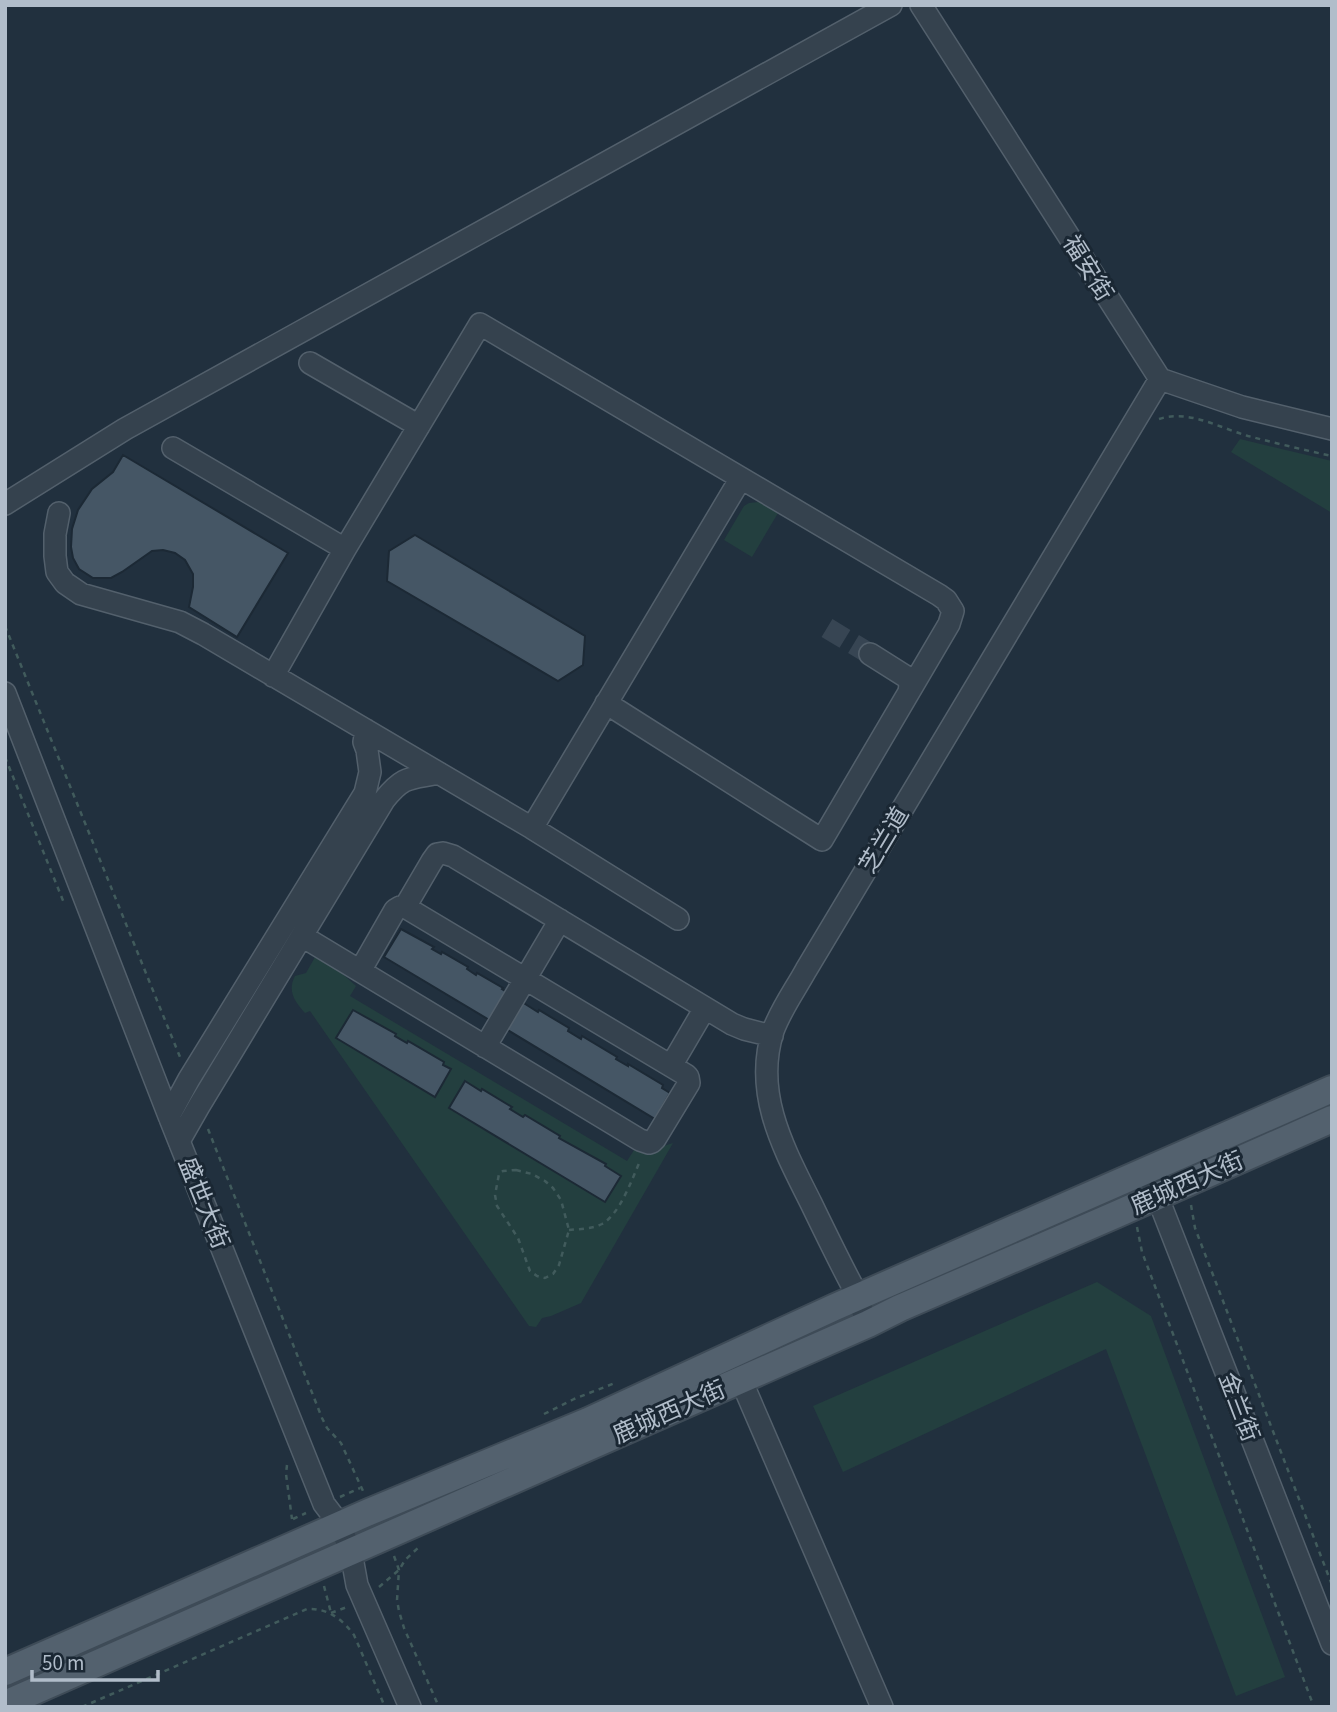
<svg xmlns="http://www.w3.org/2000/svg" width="1337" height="1712" font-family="'Source Sans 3','Noto Sans SC',sans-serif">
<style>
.green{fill:#233f3f}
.building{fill:#455665;stroke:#1c2935;stroke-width:2}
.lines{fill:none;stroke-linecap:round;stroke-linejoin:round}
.minor-tunnel{stroke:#374553;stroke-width:21;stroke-dasharray:21 10;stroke-linecap:butt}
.minor-casing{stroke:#53606c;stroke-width:24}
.major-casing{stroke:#3e4b57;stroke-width:30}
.path{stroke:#415b5c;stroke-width:2.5;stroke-dasharray:5 5;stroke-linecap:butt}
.minor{stroke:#35424e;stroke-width:21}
.major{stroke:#53616e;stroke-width:26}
.labels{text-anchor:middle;stroke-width:6;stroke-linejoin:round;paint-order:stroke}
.street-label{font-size:24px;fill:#b1bdca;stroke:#1a2733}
</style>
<rect width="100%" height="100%" fill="#21303e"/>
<path class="green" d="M1240 439 1332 461V513L1231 452Z
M759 502 778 513 752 557 724 540 744 506 749 503Z
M318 952 356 986 350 996 627 1161 636 1147H661L673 1143 581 1303 551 1316 542 1318 536 1327 529 1326 310 1011 305 1013C295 1002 287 991 295 976L306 973Z
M1097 1282 1151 1316 1285 1677 1236 1696 1106 1349 843 1472 813 1406Z"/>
<path class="building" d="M123 455 288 553 237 637 189 607 193 587V574L185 560 175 553 163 550 152 551 122 572 111 578H93L79 569 73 558 71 547 72 529 78 510 92 489 113 472Z
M415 535 585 636 583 665 558 681 387 581 389 551Z
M401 929 434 947 432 949 441 954 442 952 468 967 467 969 476 975 477 973 503 988 502 989 508 993 491 1021 384 957Z
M522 1002 538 1012 539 1010 569 1028 568 1031 581 1039 582 1036 617 1057 616 1059 628 1066V1064L663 1085 662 1088 670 1093 655 1119 506 1029Z
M353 1010 396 1034 395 1036 407 1043 408 1041 444 1062 443 1065 451 1069 435 1097 336 1038Z
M465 1081 481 1091 482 1089 512 1107 510 1109 523 1117 525 1115 560 1136 559 1138 606 1164 605 1166 621 1176 605 1202 449 1108Z"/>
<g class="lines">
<path class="minor-tunnel" d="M827 628 870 654"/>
<g class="minor-casing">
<path id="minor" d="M921 5 1160 379 1242 407 1332 429
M310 363 419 426
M173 448 345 549
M5 504 125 429 891 5
M59 513 55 534V556L57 572 65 583 81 594 180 622 203 634 532 828 741 478
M870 654 908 678 910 685 909 692
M273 676 345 549 480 324 939 595 946 600 953 611 949 624 822 840 606 703
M5 693 169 1116 324 1504 340 1525 351 1552 357 1585 410 1707
M532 828 678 919
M405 907 432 861 437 854 443 853 453 856 732 1024 744 1029 772 1036
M302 936 640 1140 649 1143 652 1142 655 1139 689 1083 688 1077 686 1075 405 907H400L395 910 360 971
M485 1047 560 920
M671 1066 705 1008
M169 1116 189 1079 365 793 370 772 367 750 364 742 366 730
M179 1141 199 1106 384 800C404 775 410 779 439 773
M1147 1170 1332 1644
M862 1310 854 1289C839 1261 825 1232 811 1203 784 1149 753 1094 773 1031 781 1009 795 990 806 970L1160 379
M741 1380 882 1707"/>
</g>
<g class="major-casing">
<path id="major" d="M5 1672 369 1512 588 1421 835 1307 1332 1089
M5 1704 868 1324 900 1308 1115 1215 1332 1119"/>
</g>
<path class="path" d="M1159 419C1188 409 1220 428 1248 436 1275 443 1304 450 1332 456
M5 626 180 1057
M5 757 64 903
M208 1129 322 1418 327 1428 341 1443 363 1491
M516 1170 532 1174 545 1181 553 1188 561 1200 569 1230 559 1265 553 1274 545 1278 537 1276 530 1271 518 1238 497 1206 495 1195 499 1174 503 1171Z
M1191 1205 1195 1228 1332 1585
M1137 1227 1142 1252 1314 1707
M569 1230C580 1229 592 1229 602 1224 620 1214 632 1179 640 1161
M544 1414 574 1399 615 1383
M287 1465 286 1474 292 1519
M340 1497 360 1488
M293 1519 306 1513
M394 1556 399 1570 397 1600 399 1611 404 1628 439 1707
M324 1586 331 1613
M379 1587 399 1570 405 1560 419 1547
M331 1613 347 1607
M82 1707 307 1609C328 1608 342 1619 354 1635L385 1707"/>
<use href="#minor" class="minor"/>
<use href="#major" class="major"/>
</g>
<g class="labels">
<g class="street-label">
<text transform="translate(1088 268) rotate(58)" y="8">福安街</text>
<text transform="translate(884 840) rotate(-59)" y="8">芝兰道</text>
<text transform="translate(1187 1183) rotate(-24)" y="8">鹿城西大街</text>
<text transform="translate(204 1203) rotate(68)" y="8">盛世大街</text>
<text transform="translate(1239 1407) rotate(69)" y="8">金兰街</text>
<text transform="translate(669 1412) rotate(-24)" y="8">鹿城西大街</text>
</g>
</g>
<rect width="1337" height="1712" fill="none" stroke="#b1bdca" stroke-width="14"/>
<path d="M32 1670v10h126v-10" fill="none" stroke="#b1bdca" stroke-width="3.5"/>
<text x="42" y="1670" font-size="21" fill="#b1bdca" stroke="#1a2733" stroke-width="5" paint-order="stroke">50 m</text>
</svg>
